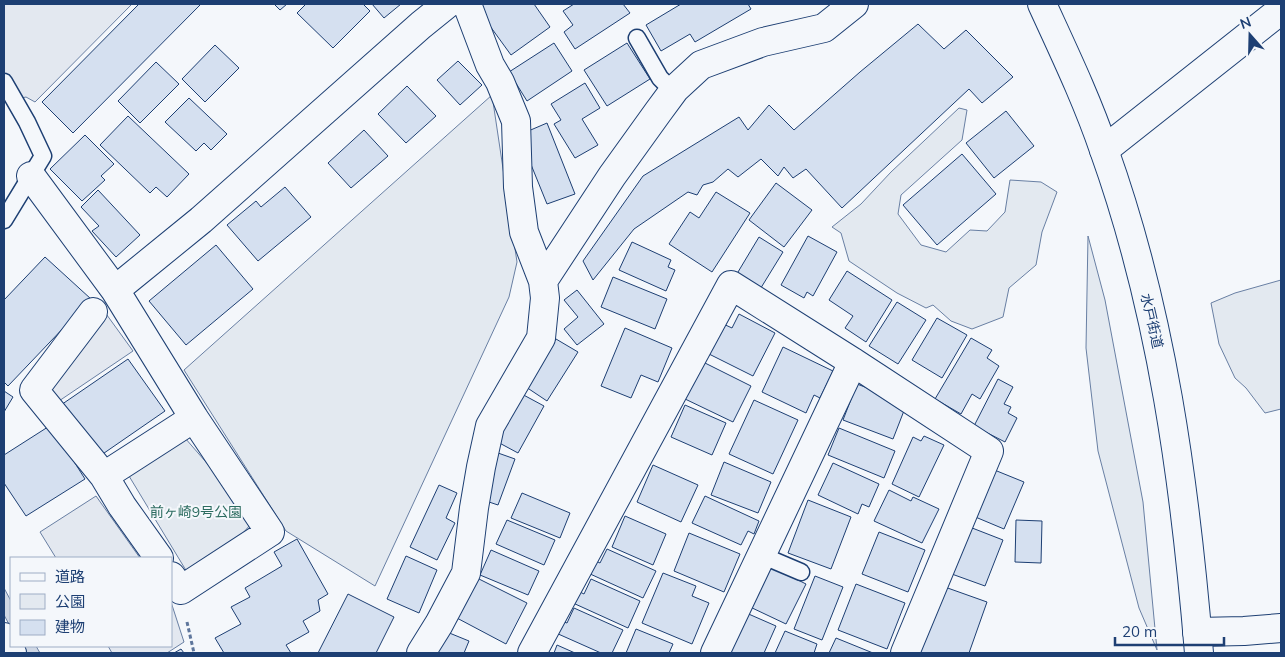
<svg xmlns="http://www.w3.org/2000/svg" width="1285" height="657" font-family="Mulish,'Noto Sans JP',sans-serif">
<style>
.green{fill:#e3e9f0;stroke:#687fa3}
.parking{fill:#e3e8f0;stroke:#687fa3}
.water{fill:#cfd7e4;stroke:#687fa3}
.building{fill:#d5e0f0;stroke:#1d3f73}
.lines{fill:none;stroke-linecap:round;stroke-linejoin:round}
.lane-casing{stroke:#1d3f73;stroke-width:19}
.street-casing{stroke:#1d3f73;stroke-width:30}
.highway-casing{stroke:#1d3f73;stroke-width:30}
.path{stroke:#5e769c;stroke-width:3;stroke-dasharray:4 2.5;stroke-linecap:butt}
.lane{stroke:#f4f7fb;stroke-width:16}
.street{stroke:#f4f7fb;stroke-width:28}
.highway{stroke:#f4f7fb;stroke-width:28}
.labels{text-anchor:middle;stroke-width:4;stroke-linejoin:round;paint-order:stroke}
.street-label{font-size:14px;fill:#1d3f73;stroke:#f4f7fb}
.park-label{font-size:14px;fill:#2c6c60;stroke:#f4f7fb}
</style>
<rect width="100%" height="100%" fill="#f4f7fb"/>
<path class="green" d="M492 95 517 262 509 297 375 586 286 531 184 370Z
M959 108 967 110 962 140 901 195 898 214 921 245 946 252 970 230 987 231 1005 212 1010 180 1041 182 1057 192 1042 232 1036 265 1009 288 1003 317 972 329 951 321 933 305 926 308 897 293 849 261 841 233 832 227 861 204 891 172Z
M1088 236 1105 300 1143 502 1157 650 1139 608 1098 451 1086 348Z
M1281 280V409L1265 413 1246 388 1235 378 1219 344 1211 303 1235 293Z
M185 438 225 484 250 525 223 556 187 572 129 476Z"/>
<path class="parking" d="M4 4H132L35 102 26 97 9 101 4 91Z
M104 311 133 351 56 403 46 391Z
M96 496 140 558H56L40 532Z
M171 602 184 642 167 653H112L108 646H171Z"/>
<path class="water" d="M4 588 11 601V628L4 615Z
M21 646H36L40 653H25Z"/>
<path class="building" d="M139 4H201L73 133 42 102Z
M274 4H287L280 10Z
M306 4H363L370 11 333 48 297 13Z
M372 4H401L384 18Z
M474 4H534L550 27 511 55Z
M574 4H623L630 13 575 49 564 32 573 25 563 11Z
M681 4H748L751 9 695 42 690 34 661 51 646 25Z
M918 24 944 49 966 30 1013 77 982 103 969 89 842 208 806 169 793 178 784 167 778 176 761 159 738 177 728 169 713 182 703 185 697 195 688 192 634 229 593 280 583 261 643 176 739 117 748 130 769 105 794 130 860 72Z
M554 43 572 71 527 101 509 72Z
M627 43 650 79 607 106 584 70Z
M215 45 239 68 205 102 182 79Z
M458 61 482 85 460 105 437 80Z
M156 62 179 84 140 123 118 101Z
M585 83 600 108 582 119 598 145 575 158 554 124 561 120 551 104Z
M407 86 436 116 406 143 378 114Z
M189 98 227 134 211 150 204 143 196 151 165 122Z
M1006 111 1034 146 994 178 966 143Z
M128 116 189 174 167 197 156 187 150 193 100 145Z
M547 123 575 194 547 204 519 135Z
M364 130 388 156 351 188 328 163Z
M85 135 114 164 101 176 105 180 82 201 50 169Z
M962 154 996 194 937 245 903 205Z
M776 183 812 210 784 247 749 220Z
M285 187 311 217 258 261 227 225 256 201 261 207Z
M98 190 140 235 116 257 92 231 99 226 81 207Z
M716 192 750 213 712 272 669 244 690 212 699 218Z
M808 236 837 252 813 296 807 292 804 298 781 285Z
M759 237 783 252 759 291 735 277Z
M632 242 671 260 668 267 675 270 666 291 619 270Z
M216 245 253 289 186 345 149 301Z
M45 257 91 299 8 386 4 382V300Z
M847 271 892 300 866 342 845 328 853 316 829 300Z
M613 277 667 299 655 329 601 307Z
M577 290 604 324 577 345 564 329 578 317 564 300Z
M897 302 926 320 898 364 869 346Z
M739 314 775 333 753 376 705 352 719 322 732 328Z
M937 318 967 335 942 378 912 360Z
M625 328 672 348 658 382 641 375 631 398 601 386Z
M971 338 992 350 987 358 999 366 980 399 972 394 961 414 935 399Z
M556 339 578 352 547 401 526 387Z
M783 347 833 371 820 398 814 395 806 413 762 392Z
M128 359 165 411 94 460 58 407Z
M701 361 751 386 733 422 683 398Z
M998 379 1013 387 1004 404 1011 407 1008 413 1017 418 1005 442 974 426Z
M857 384 907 403 893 439 843 420Z
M4 391 13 397 4 412Z
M518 392 544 406 518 453 492 439Z
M754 400 798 420 773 474 729 454Z
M685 405 726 423 712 455 671 437Z
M51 425 85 479 26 516 4 483V455Z
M839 428 895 451 884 478 828 455Z
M924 436 944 445 919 497 892 484 913 437 921 441Z
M498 453 515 459 498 505 480 499Z
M724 462 771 482 758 513 711 495Z
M833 463 879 484 869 507 862 504 858 514 818 495Z
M653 465 698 485 681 522 637 502Z
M992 469 1024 482 1004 529 973 516Z
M439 485 457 493 446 518 455 523 437 560 410 547Z
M889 490 911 501 913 497 939 509 922 543 874 521Z
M522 493 570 513 560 538 511 518Z
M705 496 759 521 754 534 748 531 741 545 692 523Z
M808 500 851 517 831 569 788 553Z
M625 516 666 534 653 565 612 547Z
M507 520 555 540 544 565 496 544Z
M1016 520 1042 521 1041 563 1015 562Z
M967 526 1003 540 985 586 949 573Z
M879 532 925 550 908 592 862 574Z
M689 533 740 554 724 592 674 571Z
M297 539 328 594 318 600 320 611 303 621 309 632 286 645 291 653H224L215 638 241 624 231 607 250 597 245 588 282 566 274 552Z
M607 549 656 571 643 598 588 573 594 560 600 563Z
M491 550 539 571 528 595 480 575Z
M406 556 437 570 419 613 387 599Z
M768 565 806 584 786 624 748 606Z
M663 573 696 586 692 596 709 603 692 644 642 623Z
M815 576 843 587 822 640 794 629Z
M475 577 527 603 506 644 455 617Z
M591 579 640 601 628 628 573 603 578 591 584 594Z
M856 584 905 603 887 649 838 630Z
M942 586 987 602 969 653H918Z
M348 594 394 617 376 653H318Z
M574 608 623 630 612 653H601L556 633 561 621 567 623Z
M744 612 776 626 764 653H730Z
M636 629 673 644 669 653H626Z
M442 630 469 641 464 653H433Z
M785 631 817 644 814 653H775Z
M836 638 873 653H829Z
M557 645 575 653H554Z
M181 649 184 653H174Z"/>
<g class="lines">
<g class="lane-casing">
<path id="lane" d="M637 38 660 78 673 91
M4 82 27 122 43 156 4 220
M761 555 801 572"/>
</g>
<g class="street-casing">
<path id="street" d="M1104 150 1281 10
M31 176 115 290 194 418 270 532 181 590 171 576
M543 281 612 176 658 112 675 89 701 65 763 42 824 28 854 4
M115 290 201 220 421 25 447 4
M93 312 34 390 104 476
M159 558 122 506 104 476 194 418
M1197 632 1244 631 1281 628
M4 637 12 653
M421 653 439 624 466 573 474 508 481 467 490 426 541 338 545 298 543 281 524 232 518 187 516 121 500 82 490 65 467 4
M532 653 731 285 853 362 989 451 905 653
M715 653 853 362"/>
</g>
<g class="highway-casing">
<path id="highway" d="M1042 4C1064 52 1087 100 1104 150 1162 312 1185 483 1199 653"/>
</g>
<path class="path" d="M187 622 194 653"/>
<use href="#lane" class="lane"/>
<use href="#street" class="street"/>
<use href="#highway" class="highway"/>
</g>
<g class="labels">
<g class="street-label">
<text transform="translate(1152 321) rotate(77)" y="5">水戸街道</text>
</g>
<g class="park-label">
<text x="196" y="517">前ヶ崎9号公園</text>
</g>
</g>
<rect width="1285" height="657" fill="none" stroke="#1d3f73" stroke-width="10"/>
<rect x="10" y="557" width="162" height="90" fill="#f4f7fb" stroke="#9eadc5"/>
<rect x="20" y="573" width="25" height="8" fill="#f4f7fb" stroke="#9eadc5"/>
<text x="55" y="582" font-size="15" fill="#1d3f73">道路</text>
<rect x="20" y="594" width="25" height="15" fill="#e3e9f0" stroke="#9eadc5"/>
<text x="55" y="607" font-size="15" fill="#1d3f73">公園</text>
<rect x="20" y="620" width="25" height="15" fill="#d5e0f0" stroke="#9eadc5"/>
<text x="55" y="632" font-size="15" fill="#1d3f73">建物</text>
<g transform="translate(1250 35) rotate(340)" stroke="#f4f7fb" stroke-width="4" paint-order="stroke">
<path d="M0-4L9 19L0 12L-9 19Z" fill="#1d3f73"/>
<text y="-8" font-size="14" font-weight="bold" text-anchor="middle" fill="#1d3f73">N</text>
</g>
<path d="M1115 637v8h109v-8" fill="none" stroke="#1d3f73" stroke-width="2.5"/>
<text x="1122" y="637" font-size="15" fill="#1d3f73" stroke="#f4f7fb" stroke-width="4" paint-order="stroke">20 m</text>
</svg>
